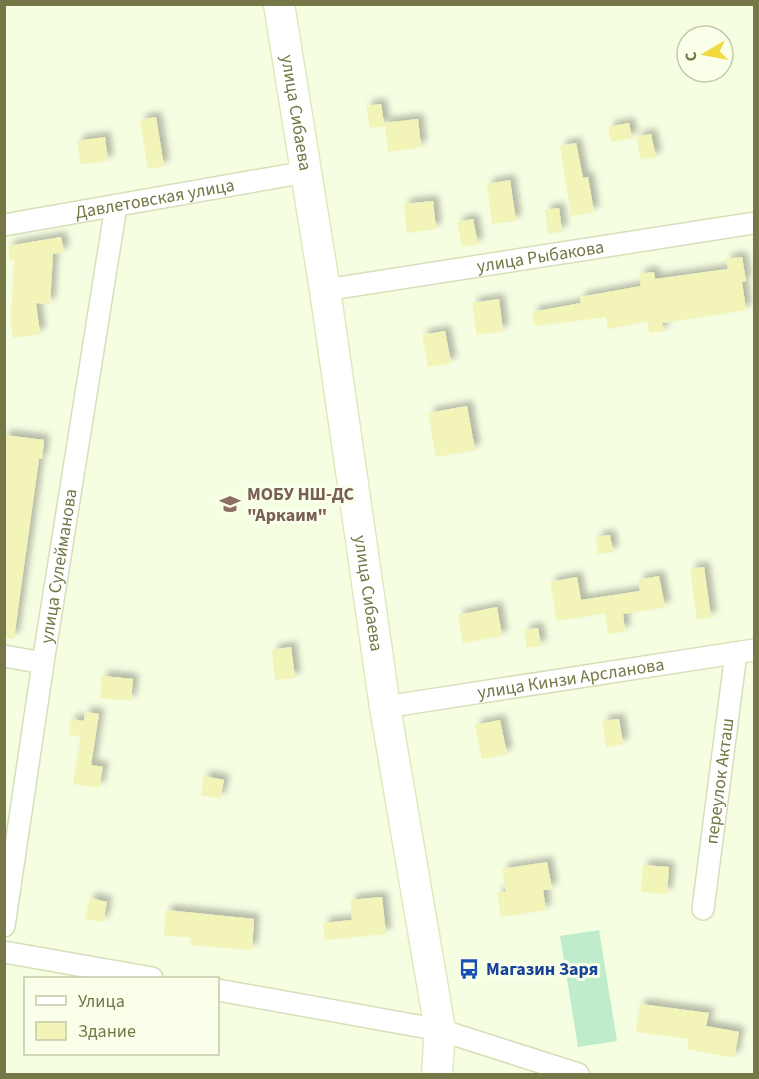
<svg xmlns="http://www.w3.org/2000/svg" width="759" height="1079" font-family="'Source Sans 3',sans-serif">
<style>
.green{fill:#bfecca}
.building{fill:#f2f5b7;filter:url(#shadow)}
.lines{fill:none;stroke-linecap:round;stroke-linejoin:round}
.street-casing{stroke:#d9deb8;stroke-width:24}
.secondary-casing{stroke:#e3e8ba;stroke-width:33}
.street{stroke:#fff;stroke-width:21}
.secondary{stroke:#fff;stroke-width:30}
.labels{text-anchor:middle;stroke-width:6;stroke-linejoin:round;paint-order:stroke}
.street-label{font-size:18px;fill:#767746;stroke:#f9ffe9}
.education-label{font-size:18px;font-weight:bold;fill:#785e54;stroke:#f9ffe9;text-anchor:start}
.transit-label{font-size:18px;font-weight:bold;fill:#164399;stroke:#f9ffe9;text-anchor:start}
</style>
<defs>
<filter id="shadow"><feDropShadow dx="5.5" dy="-5.5" stdDeviation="3" flood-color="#0004"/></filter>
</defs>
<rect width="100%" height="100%" fill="#f6fee2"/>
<path class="green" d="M599 930 617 1041 578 1047 560 936Z"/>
<path class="building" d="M381 104 384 123 418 119 421 147 388 152 385 126 370 128 366 106Z
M156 117 164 166 148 169 140 120Z
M629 123 632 138 611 142 608 127Z
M651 134 656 157 641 160 636 137Z
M105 137 108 161 81 164 77 141Z
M576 143 583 178 588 177 594 212 571 216 560 146Z
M510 180 516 221 492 224 487 184Z
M433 201 436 229 407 233 404 204Z
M559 208 562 231 548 234 545 210Z
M473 219 478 244 462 247 457 222Z
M61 237 64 252 53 254 50 304 36 303 40 334 13 338 11 320 14 260 10 261 8 246Z
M742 257 746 281 742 282 746 310 662 323 664 331 649 333 647 321 608 329 606 317 535 326 532 312 581 303 580 297 641 286 639 274 654 272 655 279 728 269 726 259Z
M499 299 503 331 477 335 472 303Z
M445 331 451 363 428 367 422 335Z
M467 406 475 450 436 457 428 413Z
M4 435 44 440 42 459H39L14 638H4Z
M610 535 613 552 598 554 596 537Z
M704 567 711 617 697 620 690 569Z
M659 576 665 607 623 614 625 631 608 634 605 613 557 621 550 582 577 577 581 600 640 591 638 580Z
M497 607 502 636 463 643 458 615Z
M538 628 541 646 527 648 524 630Z
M291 647 295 678 275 680 272 650Z
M102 676 133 679 131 701 100 698Z
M85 712 99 714 91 765 103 767 99 788 73 784 81 736 69 735 71 719 84 721Z
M619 719 623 744 606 747 602 721Z
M500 720 507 754 482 759 475 725Z
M204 776 224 780 220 799 201 795Z
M547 862 552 889 543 890 546 910 501 917 497 893 506 892 502 869Z
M643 865 669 867 667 894 641 892Z
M382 897 386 934 325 940 323 923 352 920 350 900Z
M90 898 107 902 103 922 85 919Z
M166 910 254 919 252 950 190 945 191 938 164 935Z
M640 1004 709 1013 706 1026 739 1032 734 1058 687 1049 689 1039 636 1032Z"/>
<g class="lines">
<g class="street-casing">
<g id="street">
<path id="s1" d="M4 225 306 172"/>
<path id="s2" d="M325 290 754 223"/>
<path d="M4 656 43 663"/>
<path id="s3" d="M385 707 754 650"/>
<path id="s4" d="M703 909 736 653"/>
<path id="s5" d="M4 926 43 663 116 206"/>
<path d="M4 952 152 978"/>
<path d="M218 990 440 1030 578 1074"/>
</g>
</g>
<g class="secondary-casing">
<g id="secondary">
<path id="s6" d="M279 4 325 290 385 707 440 1030 437 1074"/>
</g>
</g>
<use href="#street" class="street"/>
<use href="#secondary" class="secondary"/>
</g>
<defs>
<g id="school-bare" transform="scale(1.62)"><path d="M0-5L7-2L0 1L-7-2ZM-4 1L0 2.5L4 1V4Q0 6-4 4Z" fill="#8d6e63" stroke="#f9ffe9" stroke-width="2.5" paint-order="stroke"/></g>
<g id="bus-bare" transform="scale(1.62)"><path d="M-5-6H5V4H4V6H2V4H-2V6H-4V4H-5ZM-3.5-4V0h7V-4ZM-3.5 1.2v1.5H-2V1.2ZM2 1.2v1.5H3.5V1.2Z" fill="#1a4fb4" stroke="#f9ffe9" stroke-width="2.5" paint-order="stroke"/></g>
</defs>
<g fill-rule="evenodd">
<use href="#school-bare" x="230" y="504"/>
<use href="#bus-bare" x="469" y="969"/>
</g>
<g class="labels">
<g class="street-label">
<text dy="6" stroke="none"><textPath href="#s6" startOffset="110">улица Сибаева</textPath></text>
<text dy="6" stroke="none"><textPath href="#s1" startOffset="153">Давлетовская улица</textPath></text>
<text dy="6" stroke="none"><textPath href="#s2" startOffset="218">улица Рыбакова</textPath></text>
<text dy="6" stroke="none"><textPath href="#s5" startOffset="364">улица Сулейманова</textPath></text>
<text dy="6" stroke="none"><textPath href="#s6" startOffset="596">улица Сибаева</textPath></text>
<text dy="6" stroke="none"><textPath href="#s3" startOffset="188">улица Кинзи Арсланова</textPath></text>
<text dy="6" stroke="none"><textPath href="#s4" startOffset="129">переулок Акташ</textPath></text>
</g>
<g class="education-label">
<text x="247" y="500">МОБУ НШ-ДС<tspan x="247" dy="21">"Аркаим"</tspan></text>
</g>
<g class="transit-label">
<text x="486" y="975">Магазин Заря</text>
</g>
</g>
<rect width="759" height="1079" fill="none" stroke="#767746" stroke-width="12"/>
<rect x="24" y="977" width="195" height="78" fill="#f9ffe9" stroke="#c5c9a8" stroke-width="1.5"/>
<rect x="36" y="996" width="30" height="9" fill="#ffffff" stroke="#c5c9a8" stroke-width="1.5"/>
<text x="78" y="1007" font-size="18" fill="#767746">Улица</text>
<rect x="36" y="1022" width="30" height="18" fill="#f2f5b7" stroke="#c5c9a8" stroke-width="1.5"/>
<text x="78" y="1037" font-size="18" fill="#767746">Здание</text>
<g transform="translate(705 54) rotate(260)"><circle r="28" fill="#f9ffe9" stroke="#c5c9a8" stroke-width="1.5"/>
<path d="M0-4.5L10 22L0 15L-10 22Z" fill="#f0da3e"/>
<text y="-9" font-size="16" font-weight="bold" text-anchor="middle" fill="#767746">С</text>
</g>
</svg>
